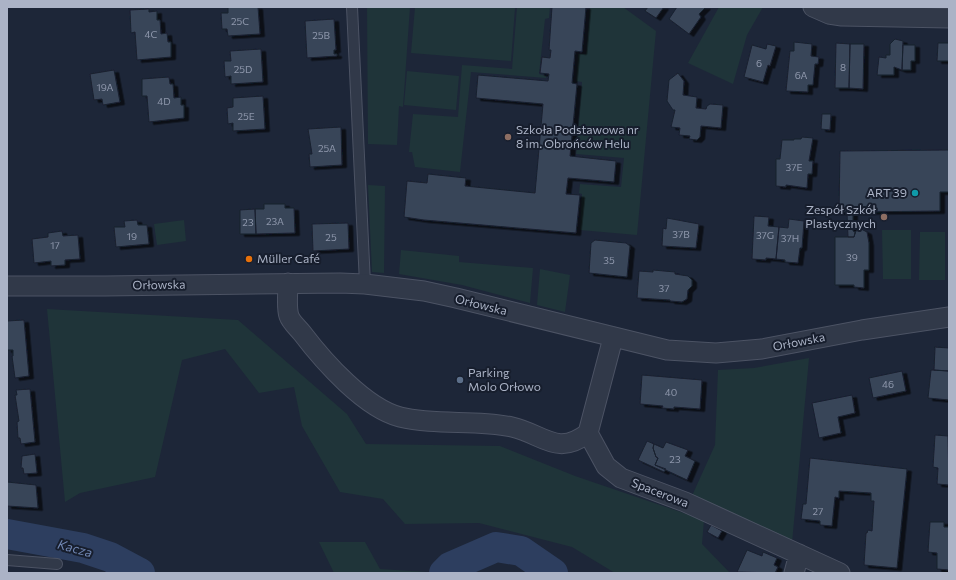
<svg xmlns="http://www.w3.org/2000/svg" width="956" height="580" font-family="Commissioner,sans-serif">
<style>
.green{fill:#1f3439}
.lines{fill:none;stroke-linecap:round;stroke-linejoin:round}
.river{stroke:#2d3e5f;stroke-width:30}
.building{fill:#394459;stroke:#19202f;filter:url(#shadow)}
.lane-casing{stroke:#4c5364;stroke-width:12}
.street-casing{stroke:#4c5364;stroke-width:21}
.lane{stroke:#313949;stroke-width:10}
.street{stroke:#313949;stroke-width:19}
.education-dot{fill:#8d6e63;stroke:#171e2d;stroke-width:1.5}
.culture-dot{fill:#0f9aa8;stroke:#171e2d;stroke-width:1.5}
.food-dot{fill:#e8710a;stroke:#171e2d;stroke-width:1.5}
.service-dot{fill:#5c6f8a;stroke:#171e2d;stroke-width:1.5}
.labels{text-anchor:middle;stroke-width:4;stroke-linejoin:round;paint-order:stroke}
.number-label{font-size:10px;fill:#8e97ab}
.poi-label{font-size:12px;fill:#abb3c6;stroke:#171e2d;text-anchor:start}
.street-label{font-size:12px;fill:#abb3c6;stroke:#171e2d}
.water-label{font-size:13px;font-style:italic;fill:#7086b2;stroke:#171e2d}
</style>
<defs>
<filter id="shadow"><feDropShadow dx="4.5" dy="2.5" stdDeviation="0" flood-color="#0009"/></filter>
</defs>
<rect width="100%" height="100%" fill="#1d2638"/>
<path class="green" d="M367 7H410L403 107 399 106 397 145 368 144Z
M415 7 515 8 511 61 411 53Z
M517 7H550L549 18 545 19 539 74 546 76V78L471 72 460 172 415 167 412 152H409L413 114 458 117 462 65 512 69Z
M590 7H623L656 31 637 235 580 230 582 194 579 193 580 184 621 187 624 158 576 154 582 82 576 81 578 54H586Z
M719 7H763L747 35 733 84 688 63Z
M407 71 459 76 456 110 404 105Z
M368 185 385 186 384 273 372 272Z
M184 220 186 241 157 245 154 224Z
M882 230H911V279H883Z
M920 232H945V280H919Z
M401 250 459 256V262L533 268 530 303 462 285 399 274Z
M540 269 570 275 565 312 537 305Z
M47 309 238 320 347 414 366 444 500 446 575 476 704 520 702 544 730 573H615L572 547 479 523 405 524 383 499 340 492 302 426 294 387 259 393 225 349 182 360 155 477 80 493 65 502Z
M809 358 792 543 691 498 715 445 718 370 754 368Z
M319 542H365L380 569 443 573H334Z"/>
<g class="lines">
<path class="river" d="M7 534 83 548 110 557 140 573
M444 573 450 567 496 547 521 551 553 573"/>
</g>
<path class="building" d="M228 7H258L260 34 228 36 227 29H222L221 13H228Z
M552 7H586L582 52 575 51 572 83 577 84 570 156 616 161 614 182 568 178 566 194 580 195 576 233 424 220 404 217 407 181 427 183 428 174 466 178 465 186 535 193 543 104 476 98 478 75 548 81 549 74 540 73 542 57 550 58 551 50H549Z
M648 7H664L656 18 645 11Z
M677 7H706L699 14 701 17 689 34 669 19Z
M149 9V12L157 11V20H160L161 34 167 33 168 42H171V57L137 60 135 32 131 33 130 10Z
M334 19 336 50H334V54H337V56L307 58 305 21Z
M895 39 903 41 902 70 894 67V75H877L879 57 886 58V55H890V44Z
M794 42 812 44 811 56 819 57 818 64H815L813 85H808V92L786 91 790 51H794Z
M836 43 850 44 849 88H835Z
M938 43H949V61H937Z
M767 44 776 46 770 66 768 65 763 82 744 77 752 45 766 49Z
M850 44H864L863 89 849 88Z
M903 45H915V61H911V70H902Z
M261 49 263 82 231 84V76L225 77 224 61H231L230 51Z
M114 70 120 102 103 105 102 99 94 100 90 74Z
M678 73 684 81 683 95 697 97 696 108 706 109 707 106 710 104 723 105 721 128 701 126 700 137 697 140 689 139 690 136 679 135 680 128 671 127 675 110H673L667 101 669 80Z
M169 77 170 84H173L174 98 181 97V105H184V118L149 122 147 96H142V79Z
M263 96 265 129 233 131V123L228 124 227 108 233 107V98Z
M822 114H831L830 130 821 129Z
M341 127 342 165 310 167 309 154H312L308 129Z
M802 137 813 138 809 161H813L812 174H808L807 188 786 185V187L776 186V159H780L782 140H794V139H801Z
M949 150V192H940V211L853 212V231L855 232 854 237H848L847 212H839L840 151Z
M264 204H285V208H294L295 233 256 234 255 209H264Z
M255 209 256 234H240V210Z
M754 216 769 217 768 226 779 227 776 259 766 258V260L752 259Z
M667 218 699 224 696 248 662 246 663 228 666 229Z
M789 219 804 221 802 248H800L798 263 785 262V260L776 259 779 227 788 228Z
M137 220 138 225H147L149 244 116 247 114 227H125L124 221Z
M348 223 349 249 313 251 312 224Z
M861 229 867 232 869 243V270H864V288L854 287V285H835V237H854L856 231Z
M62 231 63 236 78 235 80 259 65 260V265L51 266V261L34 263 32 239 48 237V233Z
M595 240 626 243 630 246 627 277 589 273 591 243Z
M653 270 675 272V274L688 276 692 280V286L688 290 687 299 682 302 670 301V300L637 298 639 271 653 272Z
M24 320 29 376 15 378 12 356H13V350H7V321Z
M934 347 949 348V371L934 370 935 348Z
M931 370 949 371V400L928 398Z
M902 371 906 391 873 398 869 378Z
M642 375 702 380 700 409 674 407V409L662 408 663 406 640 404Z
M30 389 35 442 21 444 20 438H18L17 422 19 421 15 395H17L16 390Z
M852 395 855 413 838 417 841 433 819 438 812 403Z
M935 435 948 436 949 485 937 484 938 468 933 467Z
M647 441 654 444 653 448 656 457 658 458 655 465 666 469 664 472 638 460Z
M666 442 688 450 685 456 695 461 687 480 655 465 658 458 656 457 653 448 654 444 663 448Z
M35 454 37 473 24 474 23 468H21L22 456Z
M810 458 907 469 897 568 864 565 866 533H867L868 530 872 531 874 501H871V493L839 491V498L835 497 832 526 820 525V521L801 519 803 504H806Z
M7 482 36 485 38 508 7 506Z
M930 522H944V527H949V570L937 569V553L928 552Z
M711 525 722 531 718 538 707 532Z
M747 550 762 556 763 552 777 558 774 565 778 567 775 573 737 572Z"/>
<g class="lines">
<g class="lane-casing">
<path id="lane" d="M352 7 365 284
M7 560 57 564"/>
</g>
<g class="street-casing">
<path id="street" d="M813 7 829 14 842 16 949 18
M288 283C288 293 286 307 289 316 291 322 298 328 302 333 324 362 365 408 400 417 437 426 476 419 512 427 543 434 557 457 588 433
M7 286H105L340 283 365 284 424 291 456 298 667 350 716 353 762 349 862 330 949 317
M588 433 606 466 621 478 685 502 840 573
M588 433 613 338
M794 573 799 554"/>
</g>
<use href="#lane" class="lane"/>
<use href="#street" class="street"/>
</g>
<g class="education-dot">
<circle cx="508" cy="137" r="4"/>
<circle cx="884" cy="217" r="4"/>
</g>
<circle class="culture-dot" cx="915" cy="193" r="4"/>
<circle class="food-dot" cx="249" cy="259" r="4"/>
<circle class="service-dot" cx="460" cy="380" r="4"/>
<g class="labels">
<g class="number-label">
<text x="240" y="25">25C</text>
<text x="151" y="38">4C</text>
<text x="321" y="39">25B</text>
<text x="759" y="67">6</text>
<text x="843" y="71">8</text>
<text x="243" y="73">25D</text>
<text x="801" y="79">6A</text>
<text x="105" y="91">19A</text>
<text x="164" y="105">4D</text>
<text x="246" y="120">25E</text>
<text x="327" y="152">25A</text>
<text x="794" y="171">37E</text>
<text x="275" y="225">23A</text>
<text x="248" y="226">23</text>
<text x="681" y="238">37B</text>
<text x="765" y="239">37G</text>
<text x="132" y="240">19</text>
<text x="331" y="241">25</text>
<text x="790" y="242">37H</text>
<text x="55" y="249">17</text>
<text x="852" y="261">39</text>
<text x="609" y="264">35</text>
<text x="664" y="292">37</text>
<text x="888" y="388">46</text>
<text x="671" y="396">40</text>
<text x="675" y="463">23</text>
<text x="818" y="515">27</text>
</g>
<g class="poi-label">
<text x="516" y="134">Szkoła Podstawowa nr<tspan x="516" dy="14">8 im. Obrońców Helu</tspan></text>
<text x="907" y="197" text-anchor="end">ART 39</text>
<text x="876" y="214" text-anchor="end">Zespół Szkół<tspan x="876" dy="14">Plastycznych</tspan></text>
<text x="257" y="263">Müller Café</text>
<text x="468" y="377">Parking<tspan x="468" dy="14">Molo Orłowo</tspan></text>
</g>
<g class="street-label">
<text transform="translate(159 285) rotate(-1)" y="4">Orłowska</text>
<text transform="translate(481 305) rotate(14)" y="4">Orłowska</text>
<text transform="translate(799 342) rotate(-11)" y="4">Orłowska</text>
<text transform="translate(660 493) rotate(21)" y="4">Spacerowa</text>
</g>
<g class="water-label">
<text transform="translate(75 548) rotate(15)" y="5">Kacza</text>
</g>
</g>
<rect width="956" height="580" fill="none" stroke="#abb3c6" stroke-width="16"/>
</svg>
